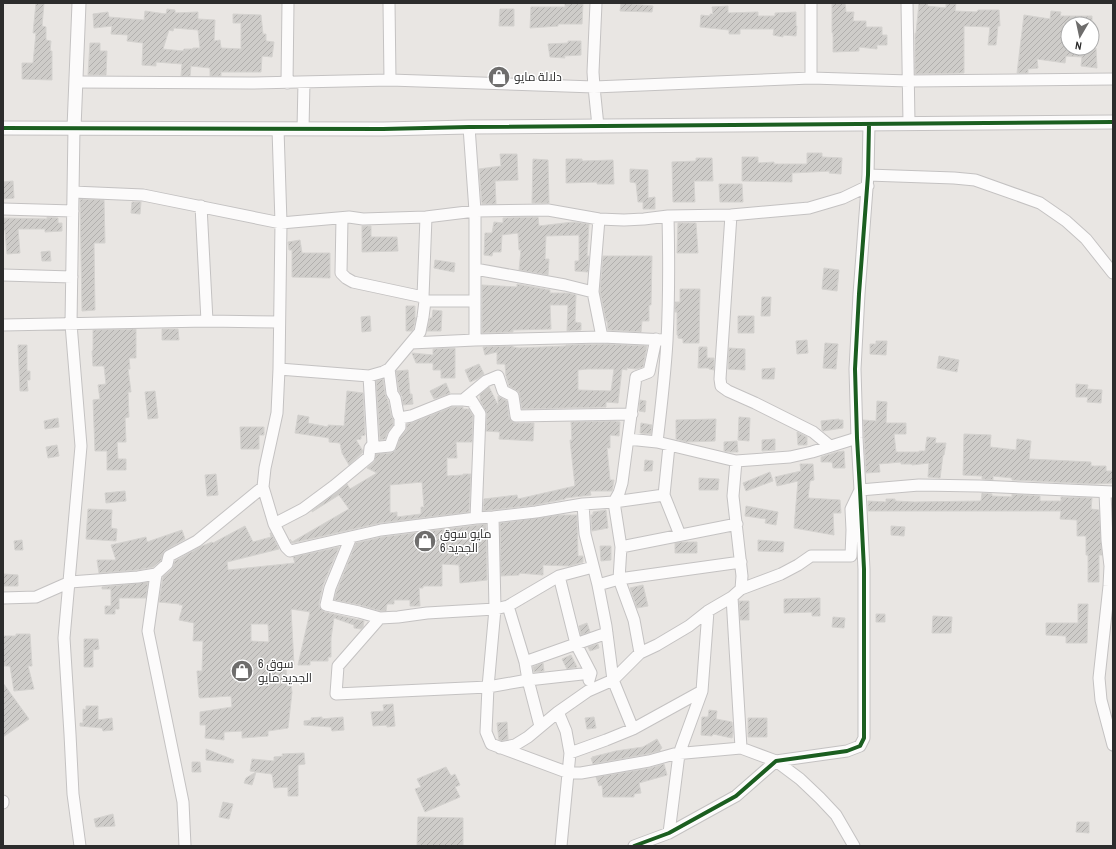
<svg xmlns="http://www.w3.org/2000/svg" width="1116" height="849" font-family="'Archivo Narrow',Cairo,sans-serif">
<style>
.building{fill:url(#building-hatch);stroke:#d4d2cf;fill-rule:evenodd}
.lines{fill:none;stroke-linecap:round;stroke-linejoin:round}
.minor-casing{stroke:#c4c2c2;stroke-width:13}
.tertiary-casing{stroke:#c4c2c2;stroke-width:15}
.minor{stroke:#fcfbfb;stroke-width:11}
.tertiary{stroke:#fcfbfb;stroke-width:13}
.cycleway-casing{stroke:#fff;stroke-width:6}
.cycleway{stroke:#1b5e20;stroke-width:4}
.labels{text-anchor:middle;stroke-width:3;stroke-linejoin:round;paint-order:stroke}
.poi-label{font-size:12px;fill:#2c2c2c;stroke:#fff;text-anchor:start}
</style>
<defs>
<pattern id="building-hatch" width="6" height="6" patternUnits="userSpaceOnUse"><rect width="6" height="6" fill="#ceccc9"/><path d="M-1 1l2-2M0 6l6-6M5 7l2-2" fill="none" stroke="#b1afad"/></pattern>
</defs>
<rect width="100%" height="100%" fill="#e9e6e3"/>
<path class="building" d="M36 3H44L42 26 46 27V40L51 41 50 51H52V80L22 79V63H33L36 33H33Z
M565 3H583L582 24H558V26L530 28 531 7H565Z
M621 3 653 6 652 12 620 11Z
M832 3H845L846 12H854L853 21H866V27H882V35H887V45H877V49L859 47V51L833 52V33H832Z
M919 3H928L927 6 946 8V3H956L955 11 977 12 978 10H999L1000 26H998L996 45H988L990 27 964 26V73L915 74V33H916Z
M728 6V13L758 12V16H775V13L796 12V26H797L796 36 783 35V37L773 35 774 29H740V34H729V30L700 27 701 15 710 16V14H713L712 7Z
M167 9 175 10V13L198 12V19L215 20 214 41 220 40 221 48 241 49V23H233V14L261 15 263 34H266V41L274 42 272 57 262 56 261 72H221V76H210V68L191 66 190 76H181L182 64 156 62V66L142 65 143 43 127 41 128 35 111 34 112 26 94 28 93 14 108 12 109 17 144 20 145 11 166 14ZM174 28 198 30 200 48H193L192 49H184L183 51 163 49 169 30 173 31Z
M500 9H514V26H499Z
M1051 11 1061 12 1060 16H1092V24H1063L1064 41H1068V48H1096L1097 68 1081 66 1082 57 1066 56 1065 63 1037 59 1038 68 1028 69V73H1017L1024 15 1050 19Z
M568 41H581V55L564 56 565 58 550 57 548 44 568 43Z
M90 43H100V51H107L106 75H88Z
M807 153H822V157L842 158 841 174 829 173 830 171 792 173V182L742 181V157H758V163L774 162V164H807Z
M500 154H517L518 180 495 181 496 204H482L479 169 501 166Z
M696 158H712L713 181H694L695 202H673L672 162 696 161Z
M533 159 548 160 549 203H532Z
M566 159H582V161L613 160 614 184H597V182L566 183Z
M630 169 648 170V198L655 197V209H643V202H638L636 183 630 182Z
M13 181 14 198 3 199V182Z
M719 184H742L743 202H720Z
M80 199 104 200 105 243H94L95 310 82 311Z
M132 202H141L140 214 131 213Z
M47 217 58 218V223H62V231L45 232V229H18L20 253 7 254 5 230H3V218L47 219Z
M538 217 539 226 573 222 589 224 587 256H589L588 272 575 271V261H579V235L546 236 545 259H549L548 275 519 270 521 250H519L518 233 502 235 501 252H493L492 256 484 255 485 233H492L494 222 503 223V218Z
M678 223H696L698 253H677Z
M362 226H371V237H397L398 251 362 252Z
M300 240 302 253H330V278L292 277V250H289L288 242Z
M50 251 51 261H42L41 252Z
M603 256H652L651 305H649V321H642L641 332 608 330 607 321H606L600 292Z
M435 260 455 263 454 272 434 268Z
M824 268 839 270 837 291 822 289Z
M517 284 550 290V293H568L576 295 575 322 581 323V330L567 331 568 305H550L551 329 513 330V332L482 333V285L517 287Z
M680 289H700L699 343H683V339L678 338V335H677V312H675V302H680Z
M762 297H771L770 316H761Z
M406 306H415V318H416L413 329 412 331H406Z
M433 310 442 311 441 331H427L430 318H432Z
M370 316 371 331 362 332 361 317Z
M738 316H754V333H738Z
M136 329V358H129L130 369H128L131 392H128L129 417 125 418 126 442H117L118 459H126V470H107V451H95L93 400 100 399 98 385 106 384 104 366H93L92 351H93V330Z
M162 329H178L179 340H162Z
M807 340 808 353 797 354 796 341Z
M876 341H887L886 355 870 354V344H876Z
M825 343 838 344 836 369 823 368Z
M607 344 647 346 643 367 636 369 627 368V370L622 369 618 403 606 402V407L522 409 519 392 509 386 506 376 505 364H497V352L485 355 483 347 513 346V347L519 348 566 346V345ZM587 369H614L611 391 578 390V370Z
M18 345H27V371H30V380H27L28 391H20Z
M699 347H707V358H714V370L709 369V368H698Z
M455 348V378H441V370H433V363H416L412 353 433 355V349Z
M729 348 745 349V370L728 369Z
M939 356 959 360 957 372 937 368Z
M479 364 484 374 477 379 470 382 465 370Z
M775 368 774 379H762V369Z
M408 370 410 394H412L413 404 403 405 402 396 399 391 396 371Z
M383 379 385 394 388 401 391 415 393 420V425L388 431 385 439 380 440 376 381Z
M446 383 450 393 434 399 430 391Z
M1076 384 1088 385 1087 389 1102 390 1101 403 1087 402 1088 397H1076Z
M489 387 498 405V396L507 401 509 417 513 422 516 423H534L533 441 499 439 500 432 486 431 487 414 480 400V395Z
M155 391 158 418 148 419 145 392Z
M347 391 363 393 365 435 361 436V439L356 440 363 451 362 453 349 465 342 453 340 443 329 442V438L295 433 298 415 309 417 308 423 328 427V425L344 426Z
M640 400 646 401 645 412 639 411Z
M877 401 887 402 886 423H906V434H894L896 452H919V451H925L927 437 936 438 935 443H946L944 455H943L940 478 928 477 929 463 912 465V464H901V462L879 464 880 472 866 473 863 420 876 421Z
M452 407H463V409H469L473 416 472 442H456L457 458H447V476L463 475V474H471L469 512 380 523 292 543 290 539 292 542 349 509 339 495 312 512V511L347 484 350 489 377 473 367 468 374 462 376 454 391 453 395 451 400 438 406 431 407 424 414 422ZM422 482 424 507H421V514L397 517V512L390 513V485Z
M739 417 750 418 749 441 738 440Z
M58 418 59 427 45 429 44 421Z
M716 419 715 441 686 442 676 439V420Z
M839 419V420H843V428L823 431 822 430 821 421Z
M614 421 620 422 619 436 610 435V448H607L610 480H614L612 491H590L591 495 565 498V499L535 505 483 511 484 499 517 495 518 499 575 486 570 440H572L571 422Z
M641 423 652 425 651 434 640 433Z
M240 427H264V435H259V449H241Z
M797 432 807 437V445H798Z
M964 434 991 435 990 447 1016 450 1017 439 1031 441 1029 459 1091 462V466H1106V471H1113V483L1093 484 1012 480V478L993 476V480L982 479V476L963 475Z
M775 439V450L762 451V440Z
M737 441 738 452H730L724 451V442Z
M57 445 59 456 48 458 46 447Z
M844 451 845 468H833L832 462H821V457L837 452Z
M645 460 653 461 652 471H644Z
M800 464H813L814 480 810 481 808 498 840 500 841 513H833L834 535 794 528 798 481 777 486 775 477 801 471Z
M770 472 773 481 746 491 743 483Z
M216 474 218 495 207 496 205 475Z
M699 478 719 479 718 490H699Z
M125 491 126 501 106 503 105 493Z
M982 493 992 494V496L1012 497V494L1040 496V501H1061V497L1092 498 1091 509 1099 510 1102 555H1099V582H1088V555H1086V536H1077V520L1060 519 1061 511H868V501L886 502V499H895V501L914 502 981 501Z
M746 506 778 512 776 525 765 523 766 519 745 516Z
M88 509 112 510 111 528 117 529 116 541 86 539Z
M606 510 608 528 592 531 591 515H593V512Z
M559 515H577L578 556H583V562L569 566 543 565V575L519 573V575L501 576 500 523Z
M486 524 487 580 460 583 459 565 442 564V586H423V588H419L420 606H410V600H394V604H387L386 611H381L360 605 334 600 337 590 356 543 382 537Z
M245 526 253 542 271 537 270 533H271L279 549 227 562 228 570 295 563 293 557 339 547 323 585 319 603V607L322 610 325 612 364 621 363 627 361 629 354 628V625L334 618 331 638V657H328V661H310V665H298L310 612 291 609 294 665H293V667H286L287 686H291L292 692 288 728 268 731V736L242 738V731L224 732V740L205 738 206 725H200V712L232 707 231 696 200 698 199 697 197 671H202L203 641H193L194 623 179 620 183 605H179L180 604 159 602 163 577 172 569 175 561 202 546 212 542 213 543ZM251 624H268L269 642 251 641Z
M891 526 905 527 904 536 891 535Z
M182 530 185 539 164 551 161 560 153 567 137 570 99 573 97 560H116L111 545 146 537 147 542Z
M22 540 23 550H15L14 541Z
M758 540 784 542 783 552 758 551Z
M680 542H697V553H675V543Z
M600 546H611V560L601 561Z
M4 574 18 575V586H3Z
M148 582 146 598H119V609H115V614H105V606H111V589H102V587Z
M643 585 648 606 637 608 630 588Z
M820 598V616H812V612L784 613V599Z
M739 601H749V620H740Z
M1078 604H1088L1087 643H1066V636L1046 635V623H1078Z
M876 614H885V622H876Z
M933 616 952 617 951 633H932Z
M833 617 845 618 844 628 832 627Z
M587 623 590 632 581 635 579 626Z
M16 634H30L32 666H28L34 689 14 691 10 666H3V636H16Z
M84 639H98L99 649 93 650V667H84Z
M598 644 599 648 590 651 588 647Z
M571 655 577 667 567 669 562 659Z
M543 663 544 671 534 672 533 667Z
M3 683 29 719 3 737Z
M393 704 395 726 387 727V725L373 726 371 712 384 711 383 705Z
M86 706H98V720L112 718 113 730 103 731 102 728 80 726V723H83V709L86 710Z
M709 710 717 711 716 719 732 722 733 733 732 738 713 734 712 736 701 735 702 717H708Z
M322 717V719L343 717 344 730 332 731 331 727 304 725V721L312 720 311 718Z
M594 717 596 728 587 729 585 718Z
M748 718H767V737H748Z
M507 722 508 739 502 741 499 740 497 723Z
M657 739 662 748 660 750V751L647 754 593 764 591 758H593L592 757 616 751 643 747Z
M206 749 234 760 233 763 206 760Z
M304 753 305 764 298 765V796H288V787L274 788 272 774 256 772 252 785 244 783 246 778 256 772 250 771 252 759 274 761V757L283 756 282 754Z
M192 762H200L201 772H192Z
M664 764 667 775 639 783 641 793 634 794V797H603L602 785 599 786 596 777 650 768Z
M446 767 451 776 455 774 460 785 455 787 460 797 425 812 415 789 421 787 417 779Z
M223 802 233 804 229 819 219 817Z
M113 814 115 826 96 827 94 819Z
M418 817 463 818V846H417Z
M1077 822H1089V833L1076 832Z"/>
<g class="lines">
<g class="minor-casing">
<path id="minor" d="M389 3 390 80
M596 3 593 72 594 87 598 126
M811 3V78
M907 3 909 123
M76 82 251 83 390 80 594 87 811 78 909 81 1113 79
M287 83 288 3
M469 127 475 211V340
M74 128 71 324 81 446 64 638 70 734 73 794 80 846
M278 129 281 223 279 369 277 413 265 468 263 487 274 524 286 547 290 551 381 530 476 518 493 517 536 512 583 504 614 502 664 495
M303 129 304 82
M868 175 954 178 975 180 1040 203 1066 221 1086 239 1113 273
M73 192 143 195 281 223 349 217 363 219 426 217 475 211 548 210 599 219 624 220 644 219 668 216 731 215 809 208 843 198 868 186
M201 206 207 321
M3 209 73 211
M731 215 720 379 721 386 728 391 755 403 813 432 830 446
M342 218 341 273 346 278 353 282 423 297
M599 219 593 292 602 337
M475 269 565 285 593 292
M3 275 72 277
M425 301H475
M3 325 207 321 279 322
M411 343 475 340 602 337 667 340
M279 369 369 376 383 372 389 369 420 332 423 317 425 301 423 297 426 217
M463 400 486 381 498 376 503 391 513 396 516 416 632 414
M400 418 411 416 451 400H463L472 401 480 414 476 518
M628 439 657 442 736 461 790 457 812 452 857 438
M657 442C661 409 665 375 667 341 669 300 669 258 668 216
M669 446 664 495 680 535
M370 448 390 446 394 435 400 427V418L398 414 395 398 392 393 389 369
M736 461 733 496 742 576 741 589
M860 490 919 485 979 486 1113 492
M1105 492 1107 540 1110 566 1109 586 1099 678 1101 700 1113 745
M583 504 585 534 598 585 606 626 613 680 633 729
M493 517 495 609 488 687 486 732 491 744 569 773H581L649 761 674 754 741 748 776 761 800 779 820 798 836 815 854 846
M274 524 303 509 334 486 369 457 370 448 373 444 369 376
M351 537 330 588 326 605 359 612 380 618 398 617 427 613 495 609 508 606 559 576 593 567
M621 547 737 524
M156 574 148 631 183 802 185 846
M559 576 576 644 591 673 589 680
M598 585 619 579 741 562
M732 597 741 748
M3 598 36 597 70 582 138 577 156 574 167 564 169 556 197 541 263 487
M508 606 525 662 528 680 540 726
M380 618 338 666 336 694 488 687 528 680 591 673
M640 653 634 620 619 579 621 547 614 502 619 493 622 483 636 377 649 372 656 339
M525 662 607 633
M558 712 566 731 570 753 561 846
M500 748 515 745 528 737 558 712 588 691 613 680 640 653 657 645 689 626 708 611 732 597 741 589 781 574 798 565 811 556H851L852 530 851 509 860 490
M570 753 606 740 633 729 702 691
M3 801V803
M669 833 679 754 702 691 708 611
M634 846 669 833 736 796 776 761 847 751 860 746 864 738V569L860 490 857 438 855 369 859 294 868 175 869 124"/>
</g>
<g class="tertiary-casing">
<path id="tertiary" d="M3 128 383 129 469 127 1113 122
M74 128 79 3"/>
</g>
<use href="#minor" class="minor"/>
<use href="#tertiary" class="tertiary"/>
<g class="cycleway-casing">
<path id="cycleway" d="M3 128 383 129 469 127 1113 122
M634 846 669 833 736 796 776 761 847 751 860 746 864 738V569L860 490 857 438 855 369 859 294 868 175 869 124"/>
</g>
<use href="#cycleway" class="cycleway"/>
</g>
<defs>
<g id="shop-disc" transform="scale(1.15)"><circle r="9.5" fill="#6e6d6c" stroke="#fff"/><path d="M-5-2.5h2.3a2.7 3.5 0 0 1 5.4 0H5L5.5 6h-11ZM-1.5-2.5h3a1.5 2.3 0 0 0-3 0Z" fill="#fff"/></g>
</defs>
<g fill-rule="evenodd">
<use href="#shop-disc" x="499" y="77"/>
<use href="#shop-disc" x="425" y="541"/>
<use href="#shop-disc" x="242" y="671"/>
</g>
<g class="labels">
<g class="poi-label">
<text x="514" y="81">دلالة مايو</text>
<text x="440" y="538">مايو سوق<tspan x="440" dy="14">6 الجديد</tspan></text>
<text x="258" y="668">سوق 6<tspan x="258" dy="14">الجديد مايو</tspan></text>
</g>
</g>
<rect width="1116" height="849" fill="none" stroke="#2c2c2c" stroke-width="8"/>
<g transform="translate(1080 36) rotate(189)"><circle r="19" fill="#ffffff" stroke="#ababab"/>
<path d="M0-3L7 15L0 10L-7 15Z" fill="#6e6d6c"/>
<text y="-6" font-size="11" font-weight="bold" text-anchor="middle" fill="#2c2c2c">N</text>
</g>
</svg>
